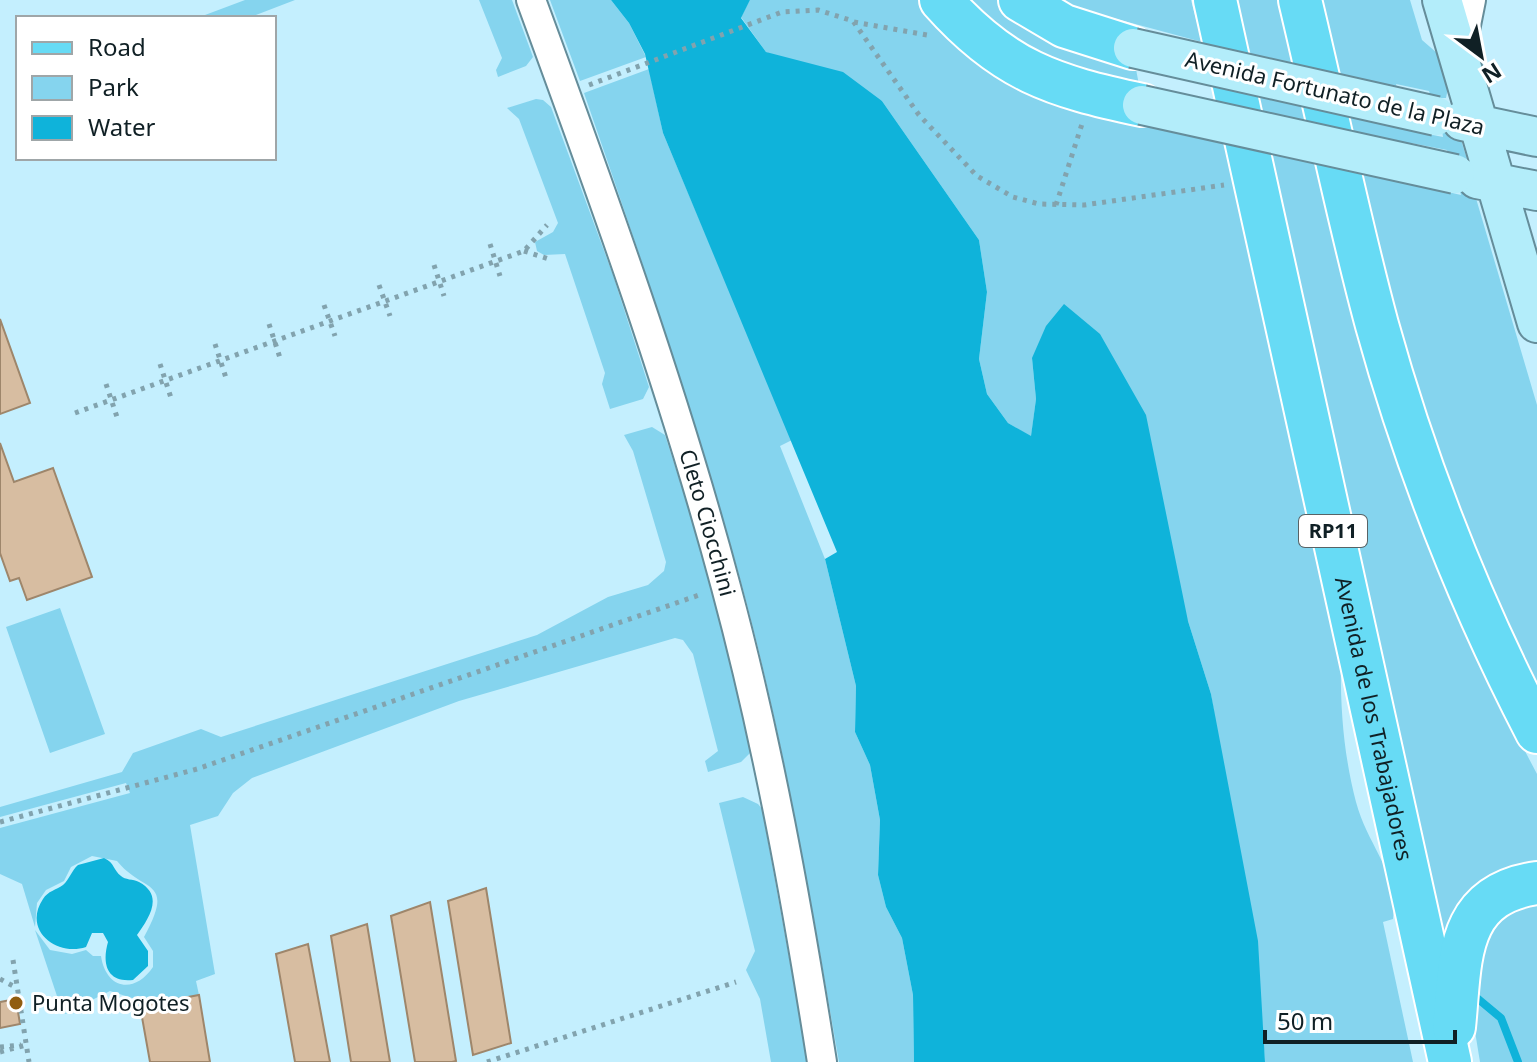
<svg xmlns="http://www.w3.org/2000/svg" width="1537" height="1062" font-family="'Noto Sans',sans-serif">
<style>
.green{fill:#85d4ee}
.water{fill:#0fb3da}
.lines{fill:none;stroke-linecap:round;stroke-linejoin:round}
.stream{stroke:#0fb3da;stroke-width:8}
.building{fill:#d7bda1;stroke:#9e866b;stroke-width:2}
.street-casing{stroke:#658d9a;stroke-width:32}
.secondary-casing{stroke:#658d9a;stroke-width:42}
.primary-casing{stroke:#fff;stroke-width:46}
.path{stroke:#82a3ae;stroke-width:5;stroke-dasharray:4 6;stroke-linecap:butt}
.street{stroke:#fff;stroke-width:28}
.secondary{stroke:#b3edfa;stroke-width:38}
.primary{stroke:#67dbf5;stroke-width:42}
.secondary-bridge-casing{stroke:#658d9a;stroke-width:42;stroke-linecap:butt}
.secondary-bridge{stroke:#b3edfa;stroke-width:38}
.poi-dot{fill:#915d10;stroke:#fff;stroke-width:3}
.labels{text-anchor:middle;stroke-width:6;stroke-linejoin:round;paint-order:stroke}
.shield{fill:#fff;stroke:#586366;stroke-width:2}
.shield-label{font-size:20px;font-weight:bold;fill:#102025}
.street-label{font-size:22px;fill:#102025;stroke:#fff}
.poi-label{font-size:22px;fill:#102025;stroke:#fff;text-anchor:start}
</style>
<rect width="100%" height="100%" fill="#c4effe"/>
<path class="green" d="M245 0H295L248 18H197Z
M479 0H512L533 57 526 66 498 77 496 70 502 58Z
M550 0H611L629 23 646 57 580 81Z
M750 0H924L1147 119 1149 127 1224 143 1239 191 1341 654C1340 705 1343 752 1356 802 1368 847 1398 870 1393 919L1383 922 1413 1062H1265L1261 1008 1211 694 1188 621 1032 358 1036 399 1031 437 1008 423 987 394 979 359 987 292 979 240 882 101 766 52 741 17Z
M959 0H1000L1135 64 1140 90 1048 66Z
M1046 0H1191L1202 42Z
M1237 0H1279L1338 249 1507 717 1537 774V874L1447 950 1346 510Z
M1320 0H1410L1422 40 1437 53 1448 88 1446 98H1431L1429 91 1396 84 1408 130 1443 137 1442 130 1459 134 1467 159 1450 157 1447 150 1411 143 1422 186 1461 195 1459 187 1475 195 1537 405V693L1442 467 1395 318Z
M649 69 663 133 792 440 780 446 825 559 856 686 855 732 870 765 880 820 878 875 886 907 902 938 913 995 914 1062H839C811 902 784 740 741 582 695 417 640 255 584 93Z
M536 99 543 100 551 107 613 275 649 387 643 399 610 409 602 384 605 373 565 254 544 255 537 251 535 242 553 232 558 223 519 119 507 108Z
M652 427 665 435 715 590 751 752 741 762 708 772 705 761 718 751 693 654 683 640 675 638 459 701 252 778 233 793 218 816 190 825 215 974 196 981 199 995 135 1007 132 998 110 991 92 1000 93 1012 63 1014 35 930 50 950 72 954 86 950 93 956H101C106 989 134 995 153 967V951L144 937C176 878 144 894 117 861L92 856 71 867 64 881 46 890 37 903 35 927 22 884 0 874V828L130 793 126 783 0 817V807L122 772 133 753 201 729 221 737 537 635 608 597 648 585 664 571 666 562 633 451 624 435Z
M60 608 105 734 50 753 6 627Z
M743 797 758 804 762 809 808 1062H771L760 999 746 970 755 951 719 803Z
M1537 894V1062H1480L1471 1007 1475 930Z"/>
<path class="water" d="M611 0H750L741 18 766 52 843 72 882 101 979 240 987 292 979 359 987 394 1008 423 1031 436 1036 399 1032 358 1046 326 1064 304 1100 334 1146 415 1188 621 1211 694 1258 941 1265 1062H914L913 995 902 938 886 907 878 875 880 820 870 765 855 732 856 686 825 559 837 552 663 133 645 54 629 23Z
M104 858C115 863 113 870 121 876 125 880 133 879 139 882 165 896 148 919 137 935L148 951V966L133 980C106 983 102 963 108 942L103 933H92L86 947C57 957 22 930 43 899 48 891 56 890 63 885 69 880 72 870 78 865Z"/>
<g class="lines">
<path class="stream" d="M1477 998 1501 1018 1518 1062"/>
</g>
<path class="building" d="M0 319 30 403 0 414Z
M0 443 14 482 53 468 92 577 27 600 19 578 10 581 0 553Z
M486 888 511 1043 473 1055 448 901Z
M430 902 456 1061 452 1062H415L391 916Z
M367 924 390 1062H351L331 936Z
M308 944 330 1062H295L276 954Z
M199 995 210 1062H150L140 1006Z
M16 999 20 1024 0 1028V1002Z"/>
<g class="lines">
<g class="street-casing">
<g id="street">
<path id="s1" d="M531 0C602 193 673 388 726 587 768 743 797 903 822 1062"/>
<path d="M1460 55 1471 0"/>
</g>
</g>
<g class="secondary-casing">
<path id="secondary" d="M1442 0 1537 323
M1462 121 1537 137
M1477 179 1537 191"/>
</g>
<g class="primary-casing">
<g id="primary">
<path d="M941 0C1004 71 1053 86 1142 105"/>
<path d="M1020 0 1064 26 1133 48"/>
<path id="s2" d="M1215 0 1450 1062"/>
<path d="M1300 0C1326 108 1348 218 1377 325 1416 466 1470 603 1537 732"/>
<path d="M1454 1027C1461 961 1454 895 1537 883"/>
</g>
</g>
<path class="path" d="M854 22 927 35
M589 85 782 12 818 10 853 21 919 115 977 176 1013 197 1039 204 1084 205 1224 185
M1056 205 1082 124
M490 244 500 276
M524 251 552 260
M434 265 444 296
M379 285 390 316
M324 305 335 336
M269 324 280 358
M215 344 226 378
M160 364 171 398
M106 384 117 417
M75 413 524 251 547 225
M0 822 197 769 702 594
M13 960 29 1062
M0 979 17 988
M0 1047 21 1045
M0 1052 26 1045
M487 1062 736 982"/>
<use href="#street" class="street"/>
<use href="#secondary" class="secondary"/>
<use href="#primary" class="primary"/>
<g class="secondary-bridge-casing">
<path id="secondary-bridge" d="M1133 48 1436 116
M1142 105 1455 174"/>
</g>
<use href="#secondary-bridge" class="secondary-bridge"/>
</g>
<circle class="poi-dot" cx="16" cy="1003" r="8"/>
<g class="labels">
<rect class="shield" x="1299" y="515" width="68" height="32" rx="6"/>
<g class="shield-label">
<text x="1333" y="538">RP11</text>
</g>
<g class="street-label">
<text transform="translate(1335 93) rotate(13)" y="8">Avenida Fortunato de la Plaza</text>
<text dy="8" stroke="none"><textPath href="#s1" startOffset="552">Cleto Ciocchini</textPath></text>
<text dy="8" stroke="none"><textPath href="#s2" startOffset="736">Avenida de los Trabajadores</textPath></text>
</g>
<g class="poi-label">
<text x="32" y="1011">Punta Mogotes</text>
</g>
</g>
<rect x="16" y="16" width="260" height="144" fill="#ffffff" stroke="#9fa6a8" stroke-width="2"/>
<rect x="32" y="42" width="40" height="12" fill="#67dbf5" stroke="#9fa6a8" stroke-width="2"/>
<text x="88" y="56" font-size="24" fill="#102025">Road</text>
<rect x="32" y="76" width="40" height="24" fill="#85d4ee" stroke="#9fa6a8" stroke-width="2"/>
<text x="88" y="96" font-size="24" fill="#102025">Park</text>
<rect x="32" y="116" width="40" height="24" fill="#0fb3da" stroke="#9fa6a8" stroke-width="2"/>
<text x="88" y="136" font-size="24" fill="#102025">Water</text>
<g transform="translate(1481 56) rotate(148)" stroke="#ffffff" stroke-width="6" paint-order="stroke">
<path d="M0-6L14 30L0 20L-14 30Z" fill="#102025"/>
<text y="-12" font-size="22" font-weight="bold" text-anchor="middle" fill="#102025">N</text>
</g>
<path d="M1265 1030v12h190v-12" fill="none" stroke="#102025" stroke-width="4"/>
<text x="1277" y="1030" font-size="24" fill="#102025" stroke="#ffffff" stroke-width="6" paint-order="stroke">50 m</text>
</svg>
